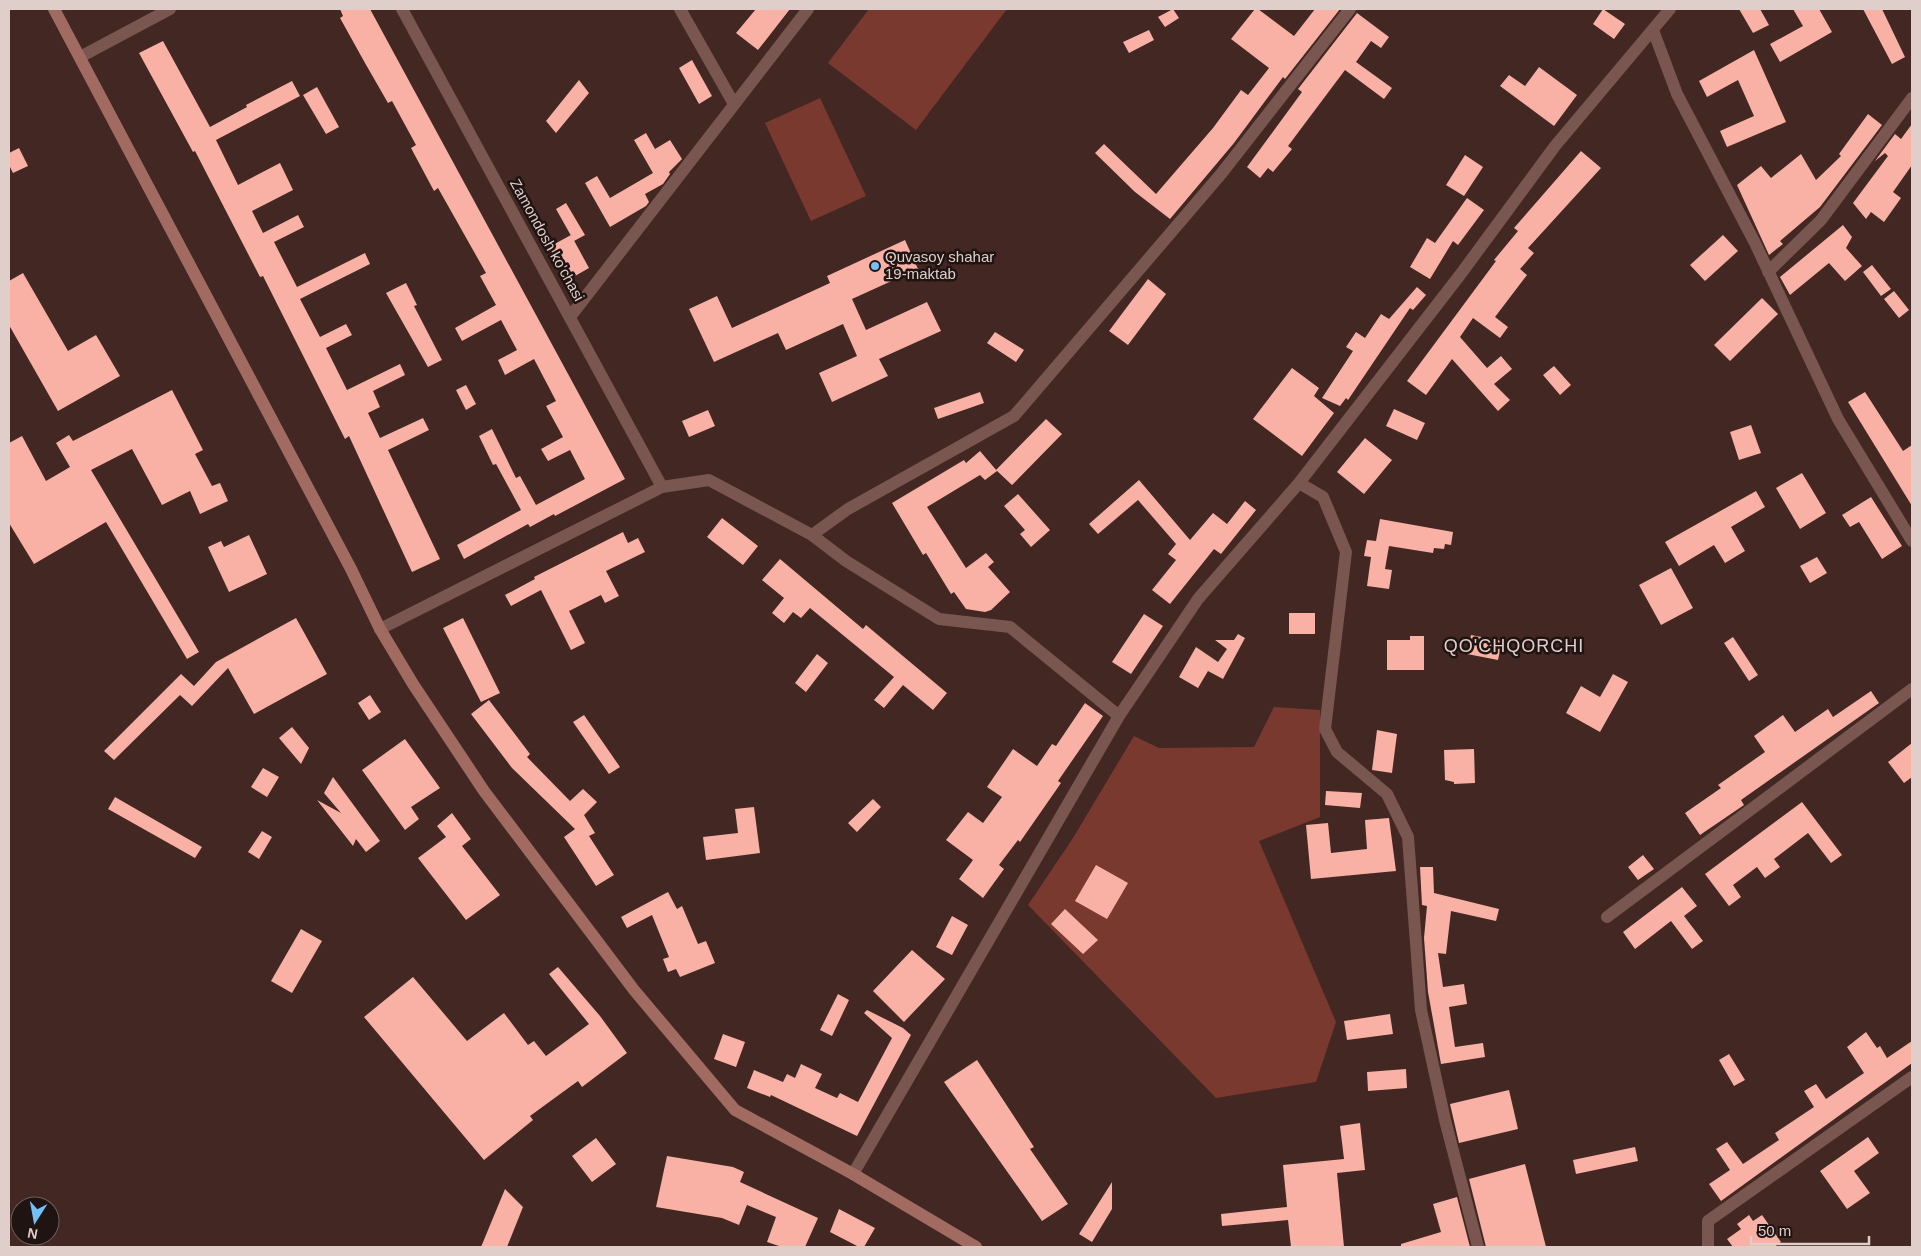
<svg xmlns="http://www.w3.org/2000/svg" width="1921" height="1256" font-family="Arial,sans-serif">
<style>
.green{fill:#7a392f}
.building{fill:#f8b1a4}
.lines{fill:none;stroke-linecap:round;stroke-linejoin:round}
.street{stroke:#7a5650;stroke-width:12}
.secondary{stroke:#a26b62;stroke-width:12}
.poi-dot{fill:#73c0f6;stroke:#201412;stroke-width:2}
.labels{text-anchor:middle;stroke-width:5;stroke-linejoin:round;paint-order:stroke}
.street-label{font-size:15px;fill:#dfceca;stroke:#201412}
.poi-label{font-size:15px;fill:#dfceca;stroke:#201412;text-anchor:start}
.quarter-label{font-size:18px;letter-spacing:1px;fill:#dfceca;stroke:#201412}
</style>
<rect width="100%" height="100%" fill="#422723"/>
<path class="green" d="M869 9H1007L916 130 828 63Z
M820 98 866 196 811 221 765 123Z
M1274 707 1320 710V817L1259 841 1336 1022 1316 1082 1216 1098 1028 905 1073 838 1134 736 1159 748 1254 747Z"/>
<path class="building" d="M340 9H370L625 479 555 516 554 514 530 527 528 524 464 559 457 545 521 510 496 464 493 465 479 436 492 429 516 478 520 476 536 505 585 479 570 450 548 461 541 449 563 437 546 406 556 401 534 359 505 375 498 360 517 350 501 320 462 341 455 328 496 305 480 276 486 273 438 188 434 191 411 148 416 145 392 101 388 103 365 63 340 18 343 16Z
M756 9H790L758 50 736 33Z
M1173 9 1179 18 1165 27 1158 17Z
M1255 9H1258L1294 36 1315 9H1340L1285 79 1283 77 1234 143 1170 219 1135 192 1095 153 1104 144 1156 194 1213 128 1241 90 1248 95 1269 68 1231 39Z
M1603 9 1625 24 1614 39 1593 24Z
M1739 9H1760L1769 25 1753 33Z
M1793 9H1819L1832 32 1780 62 1770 44 1803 26Z
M1863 9H1882L1905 57 1892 64Z
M1357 13 1389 37 1381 48 1371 41 1356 62 1392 88 1384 99 1345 70 1288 146 1292 149 1273 172 1268 168 1260 178 1247 167 1302 92 1298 89Z
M1149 30 1154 40 1129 53 1123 42Z
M163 41 210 127 247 107 246 105 292 81 300 96 216 140 238 185 280 163 293 190 252 211 263 233 298 215 304 227 274 242 297 287 365 253 370 264 300 299 320 337 346 324 352 335 326 348 347 390 400 364 405 375 373 391 380 407 368 413 380 438 423 418 429 430 388 450 440 559 412 572 349 436 345 439 263 276 260 277 195 151 193 152 139 53Z
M1754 50 1786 122 1727 147 1720 131 1754 116 1738 80 1707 97 1699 81Z
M692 60 712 96 699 104 679 68Z
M1539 67 1577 95 1554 126 1500 86 1509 75 1525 86Z
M579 80 589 93 556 133 546 121Z
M317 87 339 127 326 134 303 95Z
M1868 114 1882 125 1820 207 1780 241 1783 244 1769 255 1737 185 1761 166 1771 178 1801 154 1816 180 1841 156 1839 154Z
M1912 124V165L1893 192 1901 198 1884 222 1871 212 1866 219 1853 203 1888 156 1885 153 1875 161 1895 134 1901 139Z
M646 133 655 149 670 140 682 159 669 172 670 174 663 184 645 194 649 202 646 206 610 227 585 183 597 176 610 198 653 173 634 140Z
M19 148 28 166 13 173 9 165V153Z
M1581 151 1601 168 1528 248 1534 253 1520 269 1527 275 1495 317 1508 327 1500 338 1473 318 1460 337 1487 368 1501 356 1512 369 1494 384 1510 400 1498 411 1452 359 1426 395 1407 381 1496 261 1494 260 1518 231 1514 228Z
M1465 155 1483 167 1464 196 1446 185Z
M1467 198 1484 210 1458 245 1453 241 1430 279 1410 267 1427 238 1435 243Z
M566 203 585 235 574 241 556 209Z
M1843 225 1852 237 1846 248 1862 266 1845 281 1829 263 1790 295 1780 277Z
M571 235 589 268 568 280 549 247Z
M1723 235 1738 251 1705 281 1690 265Z
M905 240 918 269 852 299 866 330 927 302 941 331 879 359 888 376 832 402 819 373 857 356 843 324 786 350 778 333 714 362 689 309 717 296 732 328 830 283 827 276Z
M1872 265 1891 289 1881 296 1863 272Z
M23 273 68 351 96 335 120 376 58 411 9 325V281Z
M1148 279 1166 294 1128 345 1109 331Z
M406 283 417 305 414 306 442 360 428 367 386 293Z
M1417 287 1426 295 1413 310 1410 308 1348 400 1346 398 1340 406 1322 398 1353 351 1346 347 1356 332 1365 338 1381 314 1389 319Z
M1894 291 1909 310 1899 318 1884 299Z
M1762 298 1778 314 1730 361 1714 345Z
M995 332 1024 350 1016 362 987 343Z
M1554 366 1571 385 1560 395 1543 375Z
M1292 368 1319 388 1314 396 1334 413 1302 456 1253 419Z
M466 385 476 404 466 410 456 390Z
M172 390 203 450 195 454 212 486 220 483 228 501 200 514 190 491 162 505 132 449 91 470 199 652 187 659 106 522 34 564 9 523V443L22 436 46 481 70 467 56 443 69 435 73 441Z
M980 392 984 403 938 419 934 408Z
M1865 392 1903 451 1912 445V506L1848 402Z
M1394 409 1425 423 1417 440 1386 426Z
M708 410 715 426 689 437 682 421Z
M1046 419 1062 434 1012 485 996 470Z
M1751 425 1761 453 1739 460 1730 432Z
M1365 438 1392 460 1364 494 1337 472Z
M980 451 997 471 985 480 980 475 927 507 966 568 986 553 994 562 988 567 1010 592 991 610 985 612 966 609 954 592 951 594 926 553 923 555 892 503 964 460 966 463Z
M1802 473 1826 513 1800 529 1776 488Z
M1139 480 1190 540 1213 513 1227 524 1245 501 1256 510 1221 554 1214 549 1170 604 1152 590 1176 560 1168 554 1176 544 1138 500 1098 534 1089 524Z
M1756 491 1765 507 1731 527 1745 551 1725 563 1714 545 1679 566 1665 542Z
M1018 494 1050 530 1031 547 1020 534 1025 530 1004 506Z
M1871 497 1902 546 1882 559 1859 522 1850 527 1842 515Z
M722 518 758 546 743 565 707 537Z
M1380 519 1453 532 1451 545 1445 544 1444 549 1434 548 1433 553 1389 546 1385 569 1392 570 1389 589 1367 586 1371 557 1364 556 1367 540 1376 541Z
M623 532 628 543 638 538 645 552 606 571 619 596 605 603 601 595 569 611 585 643 571 650 541 590 511 606 505 595 535 579 534 577Z
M249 535 267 574 229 592 208 547 221 541 224 547Z
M1817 557 1827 573 1810 583 1800 566Z
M780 559 863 629 866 625 947 693 933 710 903 685 884 708 874 700 894 677 810 608 801 618 793 612 784 623 772 613 784 598 762 580Z
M1671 568 1693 608 1661 625 1639 585Z
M1289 613H1315V634H1289Z
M1144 614 1163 626 1131 674 1112 662Z
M296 618 327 674 254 714 228 668 192 706 180 695 114 760 104 751 181 674 194 686 216 662Z
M463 618 500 693 481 702 443 628Z
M1238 634 1245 638 1223 679 1208 671 1198 688 1179 677 1196 647 1218 662 1227 649 1215 640H1234Z
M1471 635 1502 641 1498 660 1467 654Z
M1410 636H1424V670H1387V640H1410Z
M1733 637 1758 675 1749 681 1724 643Z
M817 654 828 663 806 692 795 683Z
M1613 674 1628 682 1600 732 1566 713 1581 686 1600 697Z
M1871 691 1879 703 1741 800 1744 805 1700 835 1685 813 1721 788 1718 785 1765 752 1754 736 1783 715 1795 732 1828 709 1833 717Z
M370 695 381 712 369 720 358 703Z
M489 700 530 754 527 757 570 801 583 789 597 802 584 815 595 833 589 836 614 875 596 886 564 837 575 829 512 768 471 714Z
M1085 703 1103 716 1058 781 1061 783 1020 842 1018 840 999 865 1004 869 983 898 959 879 973 860 946 840 968 812 983 823 1002 797 987 787 1013 749 1037 766 1052 744 1056 746Z
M584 715 620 767 609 774 573 722Z
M292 727 309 748 301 764 279 738Z
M1377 730 1397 734 1392 773 1372 770Z
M405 739 440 788 411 807 419 819 405 830 362 770Z
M1912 743V777L1904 783 1888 762Z
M1474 749 1475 783 1454 784V782L1445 780 1444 750Z
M263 768 279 777 267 797 251 787Z
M333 777 380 841 366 852 356 839 353 846 317 800 341 813 324 793Z
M1326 791 1362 793 1360 808 1325 805Z
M115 797 202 847 195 858 108 809Z
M873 799 881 807 857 832 848 823Z
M1802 802 1842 855 1831 863 1808 833 1774 859 1780 867 1765 878 1757 867 1733 885 1741 897 1729 906 1705 874Z
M754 807 760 853 706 860 703 837 738 833 735 809Z
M452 813 471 839 462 846 500 895 466 920 418 858 446 837 437 826Z
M1389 818 1396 871 1311 879 1306 825 1328 823 1331 853 1367 849 1365 820Z
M262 831 272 837 259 859 248 852Z
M1643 855 1654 869 1638 880 1628 867Z
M1096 865 1128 883 1107 919 1075 901Z
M1420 867H1433L1434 893 1499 909 1496 921 1451 911 1446 954 1438 953 1443 987 1464 984 1467 1004 1449 1007 1455 1047 1483 1043 1485 1057 1441 1064 1428 992 1424 938 1427 906 1422 905Z
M1682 887 1697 906 1684 916 1703 941 1692 949 1671 921 1635 949 1623 932Z
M668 892 677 909 682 906 698 944 706 941 715 963 680 977 676 969 668 972 663 959 669 957 652 915 627 928 621 917Z
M1065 909 1098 940 1083 954 1051 924Z
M952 916 968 925 952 955 936 947Z
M301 929 322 941 292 993 271 981Z
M912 950 945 979 904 1022 873 991Z
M558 967 600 1016 627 1053 582 1087 578 1081 530 1116 533 1120 484 1160 364 1017 413 977 467 1041 504 1013 528 1045 534 1041 546 1056 589 1024 549 974Z
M838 994 849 1000 832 1036 820 1030Z
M867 1010 903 1028 911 1035 857 1136 771 1095 770 1097 747 1088 754 1070 783 1082 787 1074 795 1078 801 1064 822 1074 815 1088 837 1098 840 1093 858 1102 892 1038 864 1013Z
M1390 1014 1393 1034 1347 1040 1344 1021Z
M1866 1032 1877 1048 1880 1046 1887 1058 1912 1041V1063L1721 1201 1709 1184 1730 1170 1716 1149 1727 1142 1743 1164 1779 1140 1775 1133 1814 1107 1804 1091 1816 1084 1826 1099 1864 1073 1847 1047Z
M723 1034 745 1042 736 1067 714 1059Z
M1729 1054 1745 1080 1734 1086 1719 1060Z
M977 1060 1034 1147 1030 1149 1068 1204 1042 1221 944 1082Z
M1406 1069 1407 1088 1368 1091 1367 1072Z
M1509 1090 1518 1129 1459 1143 1450 1104Z
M1360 1123 1365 1170 1337 1173 1344 1247H1291L1288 1220 1222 1226 1221 1214 1287 1207 1283 1165 1344 1159 1340 1126Z
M1868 1137 1879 1153 1854 1171 1870 1193 1847 1209 1820 1171Z
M596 1138 616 1164 592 1182 572 1156Z
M1635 1147 1638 1161 1576 1174 1573 1160Z
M667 1156 733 1167 744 1172 740 1182 818 1218 805 1247H782L767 1242 776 1217 747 1205 739 1225 722 1218 656 1207Z
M1525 1164 1546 1247H1486L1469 1179Z
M1112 1182V1209L1092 1242 1079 1234Z
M505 1189 523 1207 507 1247H481Z
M1457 1197 1470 1247H1401V1244L1441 1232 1433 1204Z
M839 1209 875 1228 864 1247H859L830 1232Z
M1749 1215 1753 1221 1762 1215 1781 1242 1774 1247H1733L1727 1239 1741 1229 1737 1224Z"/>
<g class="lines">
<path class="street" d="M402 9 662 487
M680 9 734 104
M1653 30 1677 94 1755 243 1838 419 1912 541
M80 57 170 9
M1768 272 1821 220 1912 98
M570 317 808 9
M1299 483 1323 497 1346 552 1325 729 1337 752 1387 794 1408 837 1421 1010 1445 1120 1478 1247
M812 535 848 509 1014 416 1221 174 1350 9
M380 629 662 487 709 480 812 535 846 561 939 619 1010 627 1119 716
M1607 917 1912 689
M853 1174 1119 716 1198 599 1299 483 1460 275 1555 146 1670 9
M1708 1247V1221L1912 1077"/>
<path class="secondary" d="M54 9 351 569 380 629 413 684 484 791 634 990 735 1110 853 1174 976 1247"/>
</g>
<circle class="poi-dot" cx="875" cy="266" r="5"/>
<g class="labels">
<g class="street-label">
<text transform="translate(547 240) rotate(61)" y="5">Zamondosh ko'chasi</text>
</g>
<g class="poi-label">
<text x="885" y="262">Quvasoy shahar<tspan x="885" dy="17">19-maktab</tspan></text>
</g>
<g class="quarter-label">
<text x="1514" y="652">QO'CHQORCHI</text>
</g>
</g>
<rect width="1921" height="1256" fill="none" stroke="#dfceca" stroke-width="20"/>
<g transform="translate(35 1221) rotate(191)"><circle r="24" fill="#201412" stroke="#6c5e5c"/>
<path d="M0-4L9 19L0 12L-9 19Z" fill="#73c0f6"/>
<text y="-8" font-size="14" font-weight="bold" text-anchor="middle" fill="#dfceca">N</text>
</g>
<path d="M1751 1236v8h118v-8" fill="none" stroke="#dfceca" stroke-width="2.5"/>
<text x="1758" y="1236" font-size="15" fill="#dfceca" stroke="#201412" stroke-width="4" paint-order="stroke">50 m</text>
</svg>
